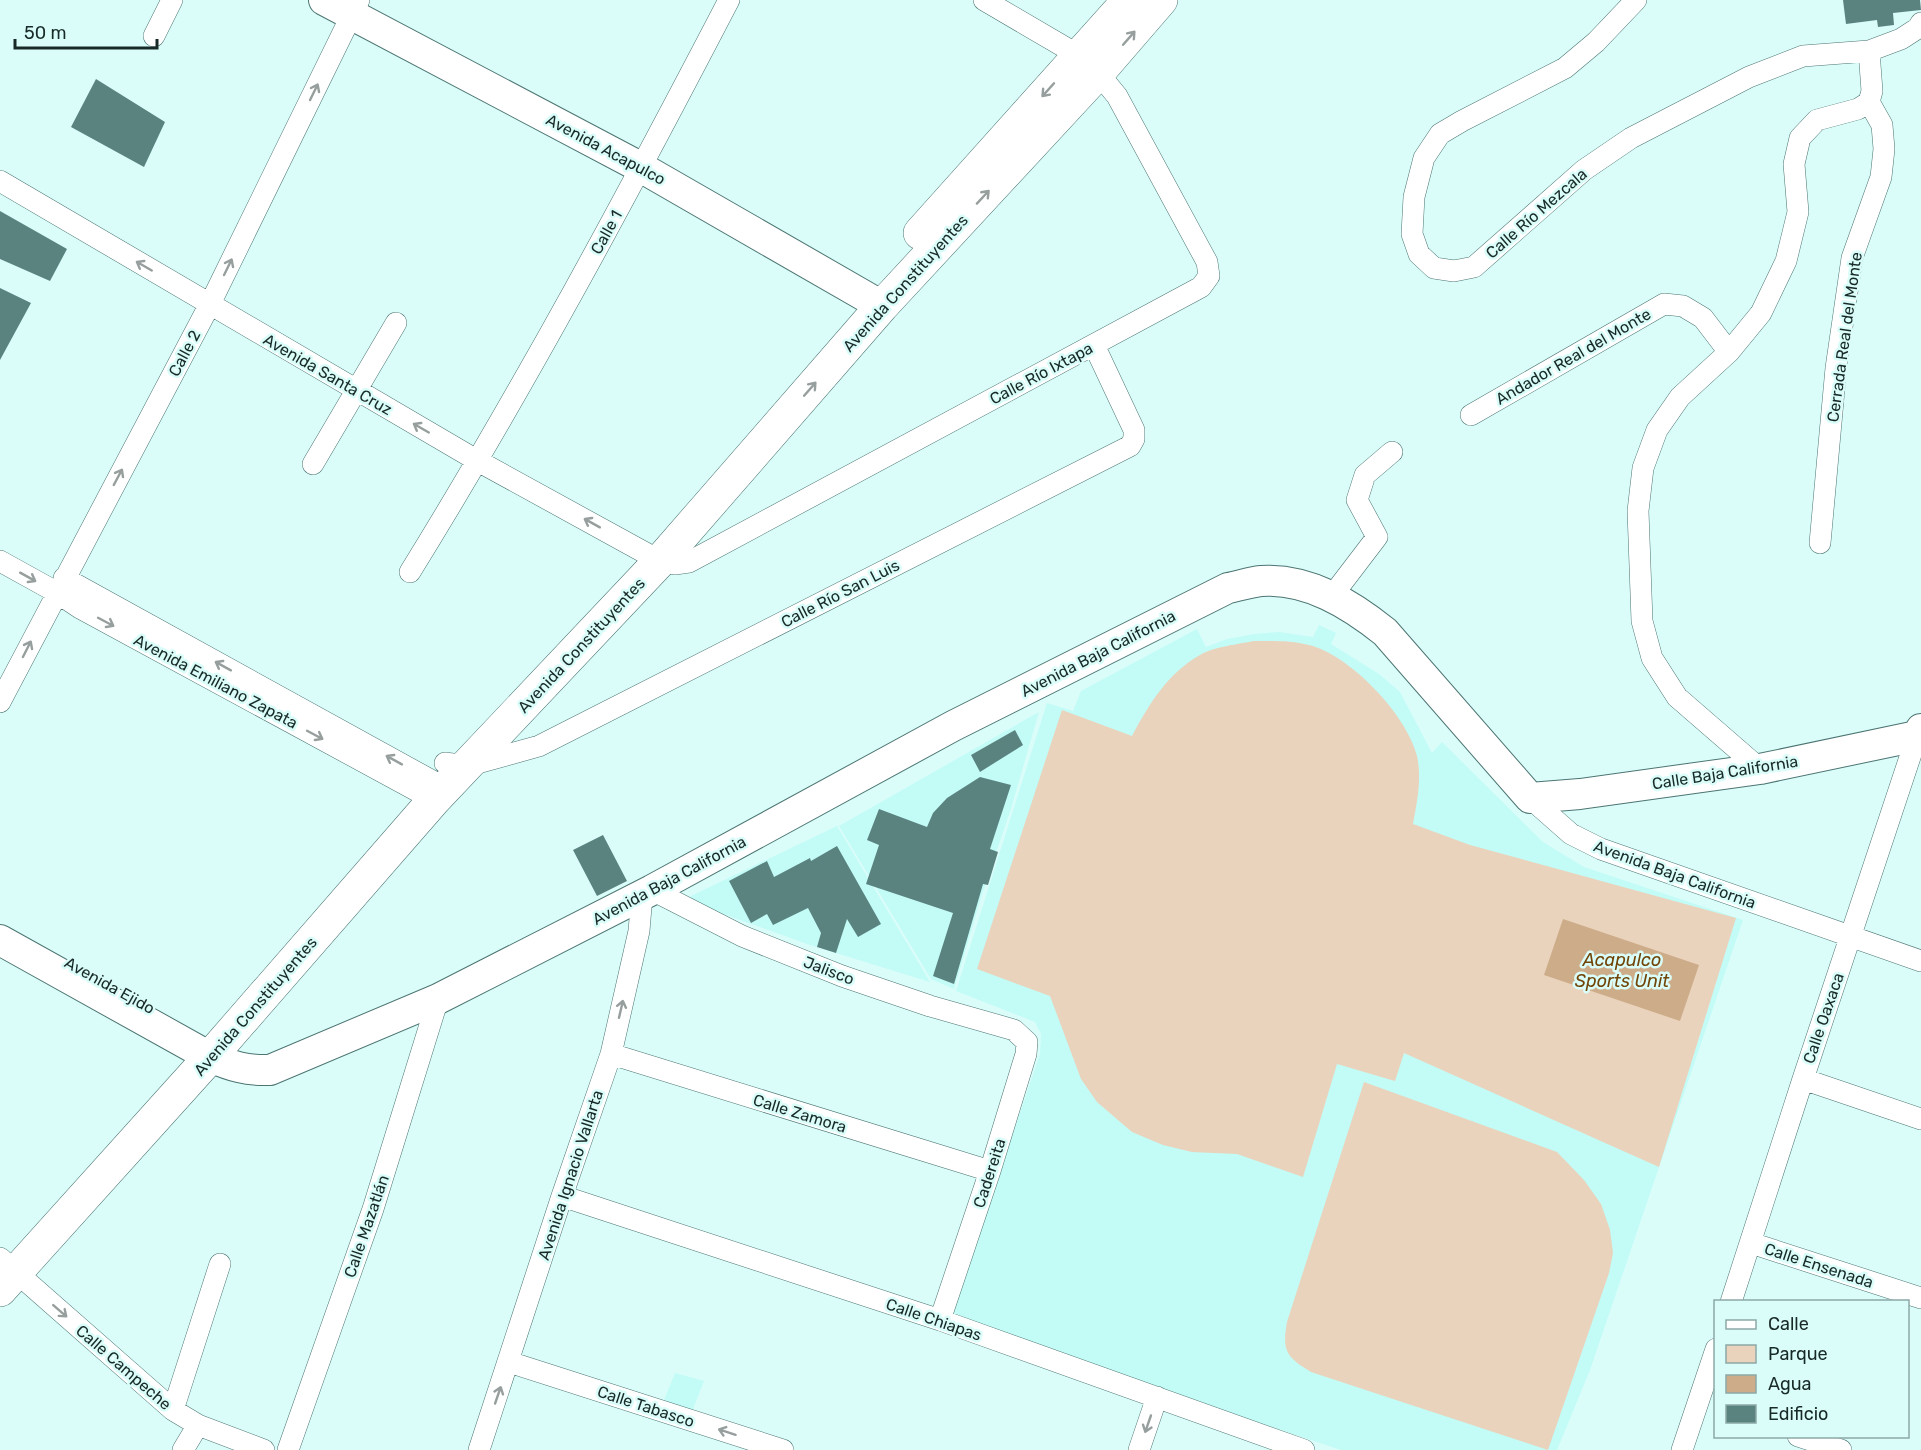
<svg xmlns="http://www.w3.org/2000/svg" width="1921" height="1450" font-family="Rubik,sans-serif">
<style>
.built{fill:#c3fbf6}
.green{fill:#ead3bc}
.water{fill:#cdac89}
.building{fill:#5a8380}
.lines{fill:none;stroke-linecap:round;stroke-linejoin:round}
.street-casing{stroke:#4c7572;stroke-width:22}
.secondary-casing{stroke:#4c7572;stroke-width:32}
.primary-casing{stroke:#4c7572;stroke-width:34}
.street{stroke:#fff;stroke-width:21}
.secondary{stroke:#fff;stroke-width:30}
.primary{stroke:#fff;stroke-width:33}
.oneway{stroke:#979f9e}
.labels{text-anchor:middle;stroke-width:5;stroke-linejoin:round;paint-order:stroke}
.street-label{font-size:16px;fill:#182a28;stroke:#dafdfa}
.water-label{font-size:18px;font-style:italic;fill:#714508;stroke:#dafdfa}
</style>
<rect width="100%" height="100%" fill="#dafdfa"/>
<path class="built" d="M1319 625 1336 633 1331 644 1379 674 1400 692 1432 753 1442 742 1543 842 1584 867 1743 920 1590 1370 1557 1450H1341L950 1319 1040 1054 1041 1034 1035 1022 956 991 1047 703 1073 711 1081 691 1197 629 1206 647 1227 639 1254 634 1279 632 1313 637Z
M1039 712 1010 812 982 894 954 989 931 979 839 826Z
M837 826 930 982 807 944 690 902 691 896Z
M675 1373 704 1381 691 1414 662 1405Z"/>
<path class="green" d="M1254 641C1272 641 1291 640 1309 645 1350 655 1407 715 1417 756 1422 779 1417 802 1413 824L1470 845 1736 918 1659 1167 1404 1053 1395 1081 1337 1064 1303 1177 1237 1154 1192 1152 1163 1145 1132 1132 1097 1102 1081 1079 1050 996 977 969 1062 710 1132 736C1149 704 1168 673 1200 655 1213 647 1239 644 1254 641Z
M1364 1082 1557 1152 1584 1180 1601 1204 1610 1230 1613 1253 1609 1273 1548 1450 1311 1372C1286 1357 1282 1351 1287 1322Z"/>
<path class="water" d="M1563 919 1699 965 1680 1021 1544 975Z"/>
<path class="building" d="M1843 0H1920L1921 10 1893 13 1894 25 1878 27 1877 20 1846 24Z
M96 79 165 122 144 167 71 127Z
M0 211 67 249 50 281 0 259Z
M0 288 31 303 0 360Z
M1015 730 1023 745 980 772 971 755Z
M980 777 1011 785 990 849 998 852 988 885 983 884 954 984 933 976 953 913 866 884 879 845 867 840 879 809 927 827 933 813 947 798Z
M603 835 627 881 597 896 573 850Z
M837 846 881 924 858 937 847 919 836 953 817 947 821 933 808 908 773 925 767 914 751 923 729 881 767 861 774 877 810 858 811 861Z"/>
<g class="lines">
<g class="street-casing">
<path id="street" d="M1636 0 1596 42 1565 68 1462 121 1440 134 1424 158 1414 197 1412 234 1419 254 1434 268 1454 271 1474 267 1584 170 1631 138 1749 77 1803 56 1869 51 1901 39 1918 28 1921 23
M154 36 172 0
M0 181 478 461 660 561 675 564 689 562 1201 287 1209 276 1207 262 1117 96 1098 73 1078 55 984 0
M1471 415 1664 304 1683 306 1703 318 1729 352
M313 464 396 323
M1820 543 1836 368 1852 258 1881 177 1884 149 1882 125 1869 102
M0 561 56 592 80 608 434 800
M410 572C525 386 628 194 729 0
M64 578 445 788
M1332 596 1377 537 1357 500 1365 475 1392 452
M0 702 210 304 359 0
M445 763 467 766 539 746 1130 446 1134 439V430L1094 345
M1760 769 1677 697 1652 658 1642 621 1638 511 1643 468 1657 430 1680 397 1729 352 1761 313 1786 261 1798 212 1794 164 1800 138 1817 120 1858 109 1869 102 1872 91 1869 51
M1530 798 1571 834 1601 849 1921 961
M652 890 742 936 842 976 930 1006 1014 1030 1027 1042 1026 1054 990 1171 940 1320
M611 1054 990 1171
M1803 1079 1921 1119
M562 1196 940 1320 1304 1450
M1751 1243 1921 1298
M0 1258 173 1410 198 1425 264 1450
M1731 1302 1803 1079 1917 736
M509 1362 783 1450
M173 1410 220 1264
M1798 1436 1841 1450
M183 1450 198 1425
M288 1450 373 1209 438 999
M479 1450 562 1196 611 1054 639 931 642 895
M1139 1450 1157 1397
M1682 1450 1716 1349"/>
</g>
<g class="secondary-casing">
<path id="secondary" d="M324 0 642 168 882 306
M0 940 210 1057C231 1066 247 1071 270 1070L438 999 652 890 953 726 1228 588C1239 586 1250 582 1261 581 1308 578 1350 604 1385 632L1530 798 1580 794 1760 769 1917 736 1921 729"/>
</g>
<g class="primary-casing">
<path id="primary" d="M920 233 1129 0
M0 1290 210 1057 434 800 660 561 882 306 1098 73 1161 0"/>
</g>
<use href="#street" class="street"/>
<use href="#secondary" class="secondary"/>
<use href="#primary" class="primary"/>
</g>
<defs><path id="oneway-shaft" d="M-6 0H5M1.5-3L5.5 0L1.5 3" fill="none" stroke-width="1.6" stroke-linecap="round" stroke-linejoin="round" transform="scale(1.5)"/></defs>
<g class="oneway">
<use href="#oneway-shaft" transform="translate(1129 38) rotate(-49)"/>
<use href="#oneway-shaft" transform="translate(1048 90) rotate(132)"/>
<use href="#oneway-shaft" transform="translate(314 92) rotate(-64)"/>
<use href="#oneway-shaft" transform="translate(983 197) rotate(-47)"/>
<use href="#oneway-shaft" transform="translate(144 266) rotate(-150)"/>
<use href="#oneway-shaft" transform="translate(228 267) rotate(-64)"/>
<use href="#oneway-shaft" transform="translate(810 389) rotate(-49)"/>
<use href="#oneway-shaft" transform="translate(421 428) rotate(-150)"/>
<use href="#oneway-shaft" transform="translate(118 477) rotate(-62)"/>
<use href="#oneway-shaft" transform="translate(592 523) rotate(-151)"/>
<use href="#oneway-shaft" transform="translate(28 577) rotate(29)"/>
<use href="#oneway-shaft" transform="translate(106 622) rotate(28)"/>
<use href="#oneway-shaft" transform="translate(27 649) rotate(-63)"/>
<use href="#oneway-shaft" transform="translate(223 666) rotate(-151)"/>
<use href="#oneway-shaft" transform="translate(315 735) rotate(28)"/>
<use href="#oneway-shaft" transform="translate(394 760) rotate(-151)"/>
<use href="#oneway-shaft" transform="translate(621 1009) rotate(-77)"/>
<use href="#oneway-shaft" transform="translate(60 1311) rotate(41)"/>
<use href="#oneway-shaft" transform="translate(498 1395) rotate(-71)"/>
<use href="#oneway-shaft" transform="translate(1148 1424) rotate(109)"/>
<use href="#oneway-shaft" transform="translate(727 1432) rotate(-162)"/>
</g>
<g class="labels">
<g class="street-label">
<text transform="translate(606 149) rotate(28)" y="6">Avenida Acapulco</text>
<text transform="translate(1536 213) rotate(-41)" y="6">Calle Río Mezcala</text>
<text transform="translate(606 232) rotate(-61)" y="6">Calle 1</text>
<text transform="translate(905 283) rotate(-48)" y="6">Avenida Constituyentes</text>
<text transform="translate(1844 337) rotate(-82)" y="6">Cerrada Real del Monte</text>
<text transform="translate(184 353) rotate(-62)" y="6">Calle 2</text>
<text transform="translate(1573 356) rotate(-30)" y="6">Andador Real del Monte</text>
<text transform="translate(1041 373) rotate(-28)" y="6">Calle Río Ixtapa</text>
<text transform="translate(328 374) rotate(30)" y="6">Avenida Santa Cruz</text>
<text transform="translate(840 593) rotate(-27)" y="6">Calle Río San Luis</text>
<text transform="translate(581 645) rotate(-47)" y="6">Avenida Constituyentes</text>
<text transform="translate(1098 653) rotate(-27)" y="6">Avenida Baja California</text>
<text transform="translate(216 681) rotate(28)" y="6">Avenida Emiliano Zapata</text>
<text transform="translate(1725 772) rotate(-9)" y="6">Calle Baja California</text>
<text transform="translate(1675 874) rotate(20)" y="6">Avenida Baja California</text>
<text transform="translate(669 880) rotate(-28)" y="6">Avenida Baja California</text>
<text transform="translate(829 970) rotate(21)" y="6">Jalisco</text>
<text transform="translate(110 985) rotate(29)" y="6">Avenida Ejido</text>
<text transform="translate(255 1006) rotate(-49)" y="6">Avenida Constituyentes</text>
<text transform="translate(1823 1018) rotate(-71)" y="6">Calle Oaxaca</text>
<text transform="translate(800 1113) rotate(17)" y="6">Calle Zamora</text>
<text transform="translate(989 1173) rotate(-72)" y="6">Cadereita</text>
<text transform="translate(570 1175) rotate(-72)" y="6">Avenida Ignacio Vallarta</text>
<text transform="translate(366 1226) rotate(-71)" y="6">Calle Mazatlán</text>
<text transform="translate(1819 1265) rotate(18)" y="6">Calle Ensenada</text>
<text transform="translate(934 1319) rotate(19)" y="6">Calle Chiapas</text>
<text transform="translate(124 1367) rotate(41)" y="6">Calle Campeche</text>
<text transform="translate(646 1406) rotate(18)" y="6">Calle Tabasco</text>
</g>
<g class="water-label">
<text x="1622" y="966">Acapulco<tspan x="1622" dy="21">Sports Unit</tspan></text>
</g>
</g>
<rect x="1714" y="1300" width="195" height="138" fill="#dafdfa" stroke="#8ca9a6" stroke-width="1.5"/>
<rect x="1726" y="1320" width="30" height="9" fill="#ffffff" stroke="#8ca9a6" stroke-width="1.5"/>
<text x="1768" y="1330" font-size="18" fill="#182a28">Calle</text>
<rect x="1726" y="1345" width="30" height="18" fill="#ead3bc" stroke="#8ca9a6" stroke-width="1.5"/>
<text x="1768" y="1360" font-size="18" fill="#182a28">Parque</text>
<rect x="1726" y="1375" width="30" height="18" fill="#cdac89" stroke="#8ca9a6" stroke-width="1.5"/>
<text x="1768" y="1390" font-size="18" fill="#182a28">Agua</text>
<rect x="1726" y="1405" width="30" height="18" fill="#5a8380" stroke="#8ca9a6" stroke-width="1.5"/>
<text x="1768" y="1420" font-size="18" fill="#182a28">Edificio</text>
<path d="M15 39v9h142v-9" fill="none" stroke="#182a28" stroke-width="3"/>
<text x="24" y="39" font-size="18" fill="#182a28" stroke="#dafdfa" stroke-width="4.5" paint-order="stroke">50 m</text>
</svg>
